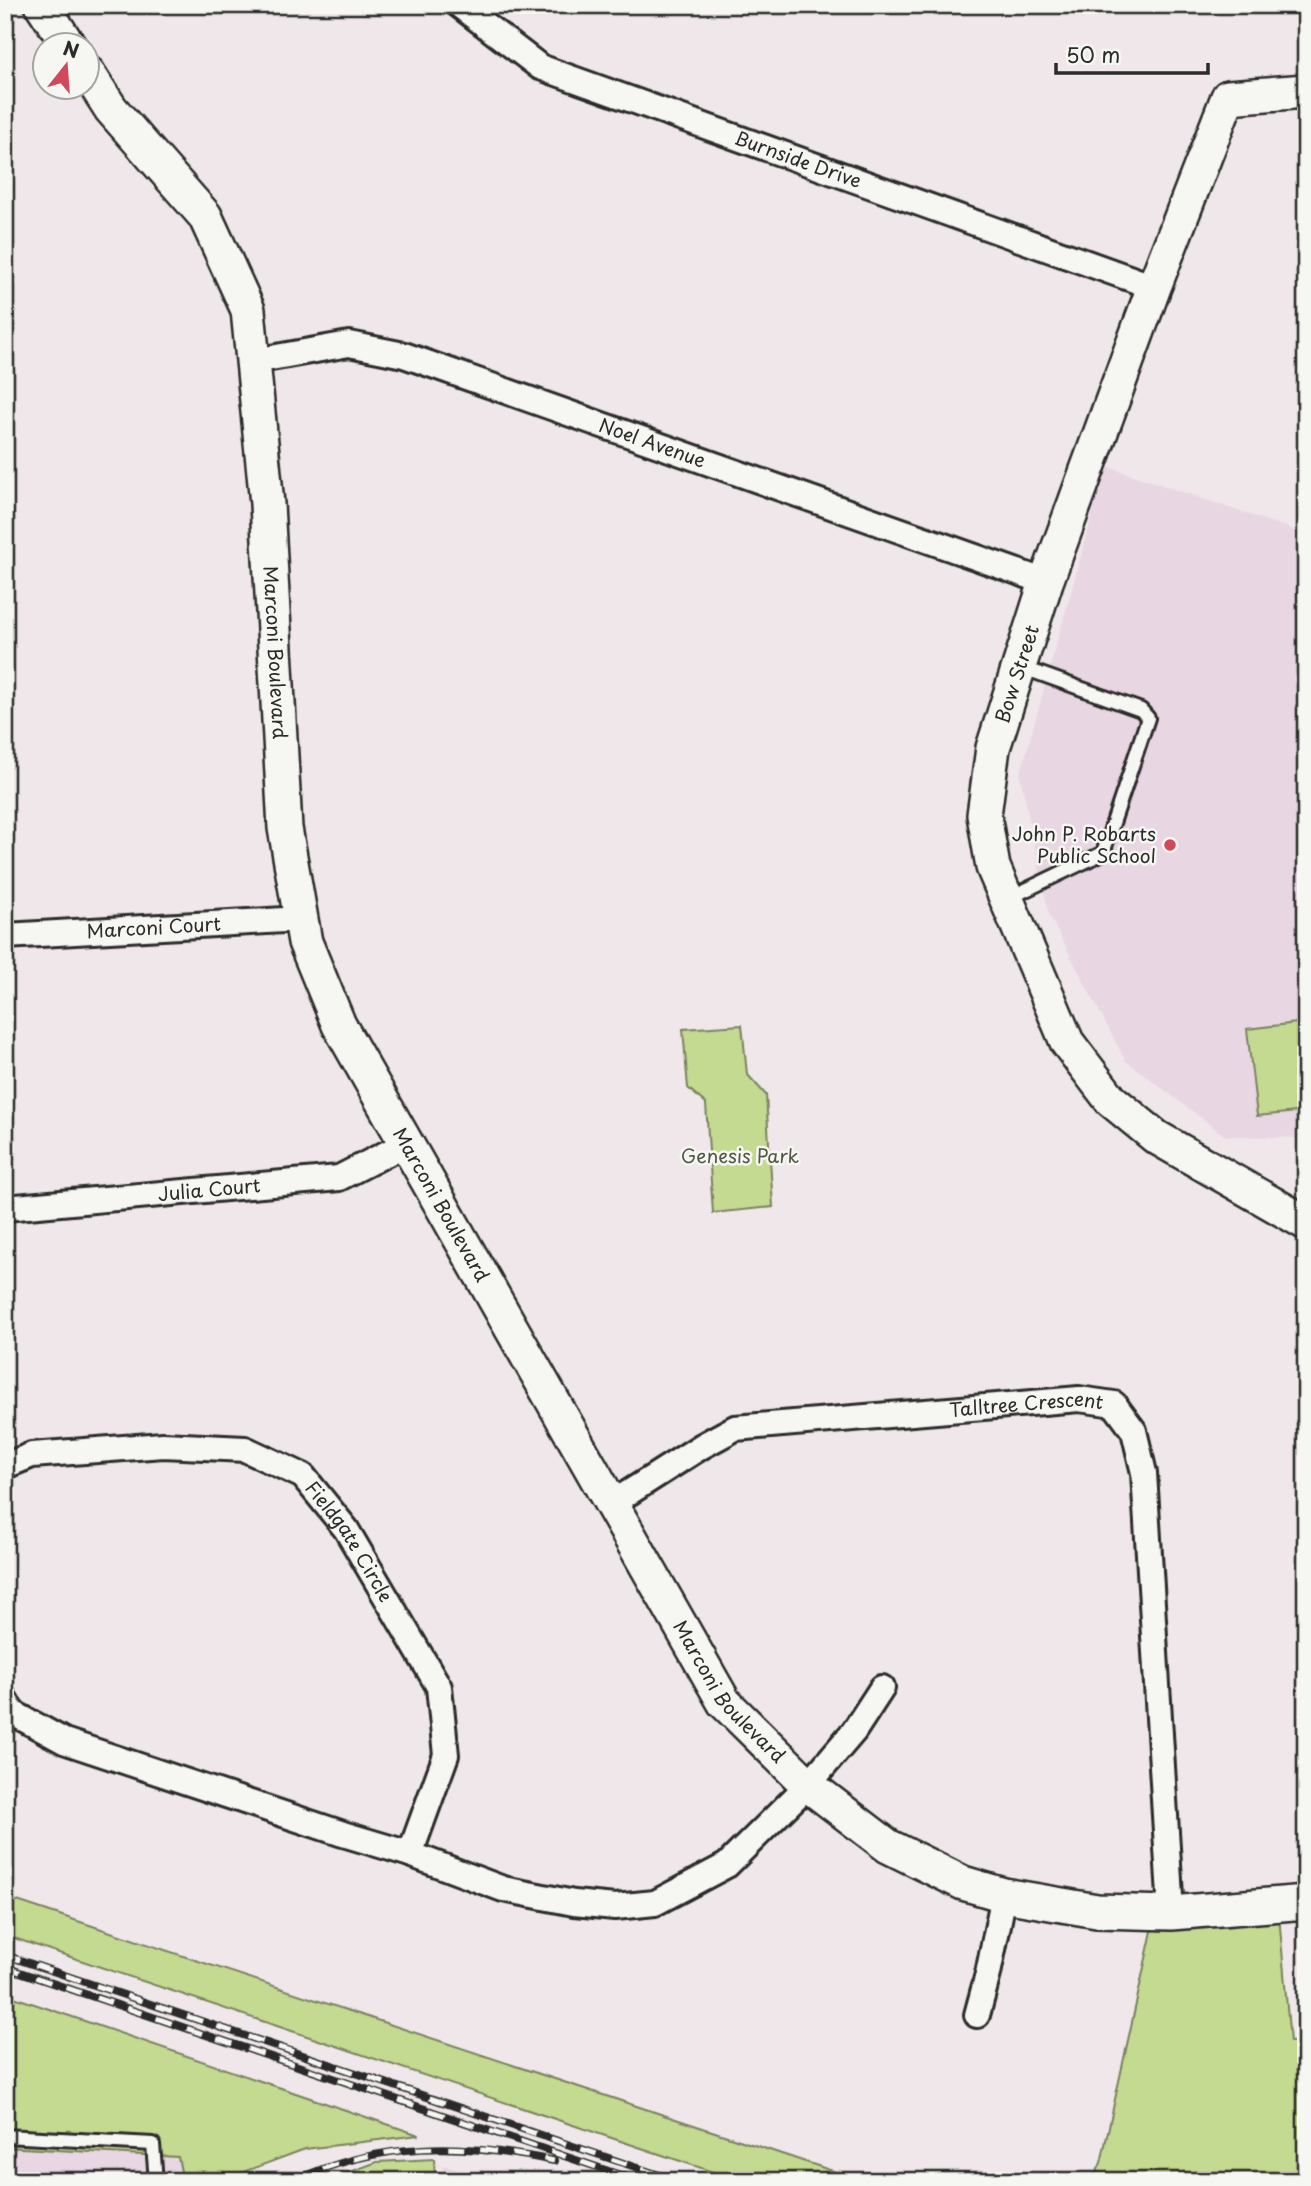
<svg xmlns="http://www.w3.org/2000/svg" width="1311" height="2186" font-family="'Playpen Sans',sans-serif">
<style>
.built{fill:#e9d6e3}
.green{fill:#c4da90;stroke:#78825e;stroke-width:2}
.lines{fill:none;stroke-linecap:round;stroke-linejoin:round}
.lane-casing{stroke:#2b2b2b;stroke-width:18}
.street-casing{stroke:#2b2b2b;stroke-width:30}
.secondary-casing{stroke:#2b2b2b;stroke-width:38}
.lane{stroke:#f6f6f2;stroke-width:12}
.street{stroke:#f6f6f2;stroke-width:24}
.secondary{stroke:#f6f6f2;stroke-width:33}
.rail-casing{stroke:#2b2b2b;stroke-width:8}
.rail{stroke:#f6f6f2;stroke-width:5;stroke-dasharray:16;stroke-linecap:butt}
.poi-dot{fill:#d1495b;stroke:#f6f6f2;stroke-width:2.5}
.labels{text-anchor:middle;stroke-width:5;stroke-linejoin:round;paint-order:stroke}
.street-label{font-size:19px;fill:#2b2b2b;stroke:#f6f6f2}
.poi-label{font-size:19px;fill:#2b2b2b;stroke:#f6f6f2;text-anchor:end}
.park-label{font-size:19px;fill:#515744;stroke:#f6f6f2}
</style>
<rect width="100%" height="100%" fill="#f0e7eb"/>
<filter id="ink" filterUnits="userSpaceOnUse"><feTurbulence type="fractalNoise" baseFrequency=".0143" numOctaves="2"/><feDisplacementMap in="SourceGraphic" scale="14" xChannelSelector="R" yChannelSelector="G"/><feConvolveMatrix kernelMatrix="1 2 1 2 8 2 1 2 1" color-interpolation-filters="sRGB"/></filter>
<g filter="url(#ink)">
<path class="built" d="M1106 466 1306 534V1138L1225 1136 1125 1060 1049 915 1020 775Z
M5 2147 178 2157 183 2181H5Z
M443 2165 490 2181H444Z"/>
<path class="green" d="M1306 1022V1111L1257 1116 1247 1029Z
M742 1025 747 1074 766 1095 773 1207 713 1213 706 1104 688 1088 683 1029Z
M5 1897 863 2181H740L5 1935Z
M1279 1915 1290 2042 1306 2041V2181H1092L1101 2163 1154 1922Z
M5 1994 419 2135 305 2149 219 2181H183L178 2157 5 2147Z
M434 2159 435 2181H326L377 2162Z"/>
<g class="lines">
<g class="lane-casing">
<path id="lane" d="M1007 899 1103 853 1148 718 1141 710 1021 667
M5 2136 153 2144 156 2181"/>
</g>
<g class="street-casing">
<g id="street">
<path id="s1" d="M459 5 540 67 1154 287"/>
<path id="s2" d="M254 361 349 344 404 355 1046 582"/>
<path id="s3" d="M5 936 301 919"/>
<path id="s4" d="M5 1208 339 1178 405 1144"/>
<path id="s5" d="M5 1466 32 1455 163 1445 245 1449 303 1476 346 1529 439 1687 446 1755 410 1854"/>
<path id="s6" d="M611 1504 702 1446 735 1428 1079 1399 1114 1404 1134 1431 1144 1473 1171 1913"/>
<path d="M5 1700 13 1713 64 1741 343 1834 410 1854 503 1889 574 1903 615 1907 655 1903 727 1865 808 1785 854 1731 882 1688"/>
<path d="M977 2015 988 1974 1004 1895"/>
</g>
</g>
<g class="secondary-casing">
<g id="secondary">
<path d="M42 5 69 46"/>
<path id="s7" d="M88 73 111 109 205 216 248 310 267 504 285 828 305 942 339 1025 724 1702 808 1785 888 1846 963 1883 1004 1895 1097 1911 1171 1913 1306 1902"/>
<path d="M1306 91 1228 97 1154 287 1046 582 993 748 984 815 993 867 1067 1042 1111 1100 1156 1137 1306 1223"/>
</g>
</g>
<use href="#lane" class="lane"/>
<use href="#street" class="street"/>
<use href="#secondary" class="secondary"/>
<g class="rail-casing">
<path id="rail" d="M5 1955 677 2181
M5 1967 638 2181
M293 2181C380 2141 463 2142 554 2161"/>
</g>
<use href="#rail" class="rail"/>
</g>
</g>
<circle class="poi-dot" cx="1170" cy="845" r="7"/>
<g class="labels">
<g class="street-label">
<text dy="7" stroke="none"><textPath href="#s1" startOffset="376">Burnside Drive</textPath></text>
<text dy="7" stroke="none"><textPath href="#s2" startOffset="416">Noel Avenue</textPath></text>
<text dy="7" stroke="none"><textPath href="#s7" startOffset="632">Marconi Boulevard</textPath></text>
<text transform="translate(1017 674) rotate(-72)" y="7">Bow Street</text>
<text dy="7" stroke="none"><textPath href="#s3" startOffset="149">Marconi Court</textPath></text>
<text dy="7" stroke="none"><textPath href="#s4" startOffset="205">Julia Court</textPath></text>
<text dy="7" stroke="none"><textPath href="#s7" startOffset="1220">Marconi Boulevard</textPath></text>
<text dy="7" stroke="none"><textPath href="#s6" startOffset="438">Talltree Crescent</textPath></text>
<text dy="7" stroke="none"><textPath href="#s5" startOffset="387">Fieldgate Circle</textPath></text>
<text dy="7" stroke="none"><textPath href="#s7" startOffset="1787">Marconi Boulevard</textPath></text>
</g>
<g class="poi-label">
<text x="1156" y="841">John P. Robarts<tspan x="1156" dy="22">Public School</tspan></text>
</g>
<g class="park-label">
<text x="740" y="1163">Genesis Park</text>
</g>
</g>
<rect width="1311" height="2186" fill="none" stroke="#f6f6f2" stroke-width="28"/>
<rect x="14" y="14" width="1283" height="2158" fill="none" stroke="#2b2b2b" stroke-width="2.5" filter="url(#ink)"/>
<g transform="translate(66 66) rotate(17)"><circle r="33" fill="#f6f6f2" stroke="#a5a5a2" stroke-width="2"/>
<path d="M0-5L12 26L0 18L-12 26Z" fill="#d1495b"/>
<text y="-10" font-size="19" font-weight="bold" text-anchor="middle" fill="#2b2b2b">N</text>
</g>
<path d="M1056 63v10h152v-10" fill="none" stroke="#2b2b2b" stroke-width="3.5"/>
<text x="1066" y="63" font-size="21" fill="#2b2b2b" stroke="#f6f6f2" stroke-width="5" paint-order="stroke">50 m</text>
</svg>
